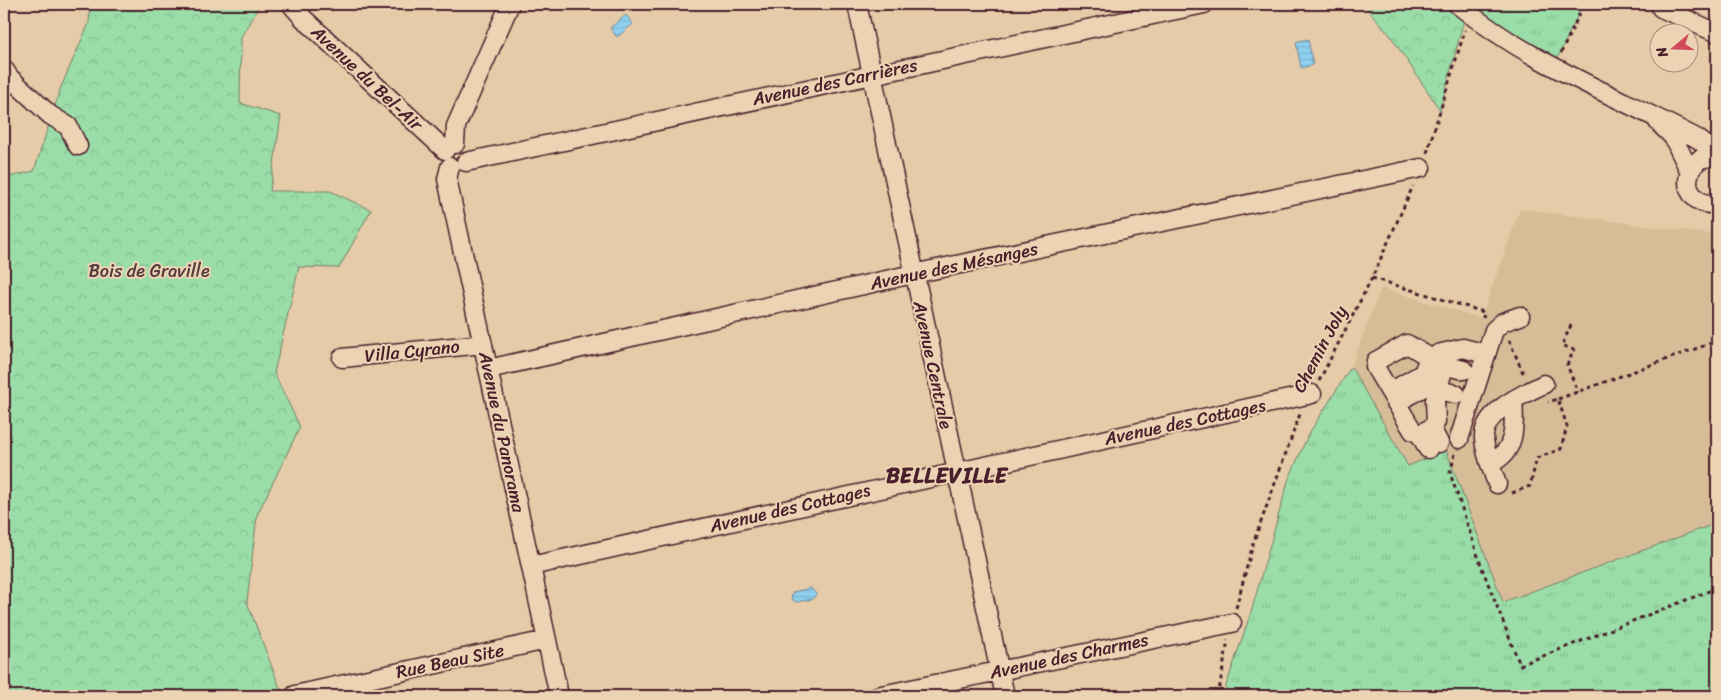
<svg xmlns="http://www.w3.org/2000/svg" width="1721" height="700" font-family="Sriracha,sans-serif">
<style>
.built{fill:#d7bc98}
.grass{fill:url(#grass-tufts);stroke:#727e6a}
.forest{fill:url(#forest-crowns);stroke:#727e6a}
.water{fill:url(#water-rules);stroke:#728aa1}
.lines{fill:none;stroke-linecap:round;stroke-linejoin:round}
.minor-casing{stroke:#4a1f2b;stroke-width:21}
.path{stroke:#4a1f2b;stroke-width:3;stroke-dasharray:4 4;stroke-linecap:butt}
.minor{stroke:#ecd3b4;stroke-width:18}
.labels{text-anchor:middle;stroke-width:4;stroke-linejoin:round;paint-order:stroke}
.street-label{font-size:18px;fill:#4a1f2b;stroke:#ecd3b4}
.park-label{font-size:18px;fill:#563c3e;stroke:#ecd3b4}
.district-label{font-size:22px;font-weight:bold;letter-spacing:1px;fill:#4a1f2b;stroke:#ecd3b4}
</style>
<defs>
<pattern id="grass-tufts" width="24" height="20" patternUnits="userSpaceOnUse" patternTransform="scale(1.25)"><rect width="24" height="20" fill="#9adda8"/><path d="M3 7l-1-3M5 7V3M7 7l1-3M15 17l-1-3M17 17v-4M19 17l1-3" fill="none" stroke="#86bd91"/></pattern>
<pattern id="forest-crowns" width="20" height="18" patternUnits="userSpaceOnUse" patternTransform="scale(1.25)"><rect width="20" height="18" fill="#9adda8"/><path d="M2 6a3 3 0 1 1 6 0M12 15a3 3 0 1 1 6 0" fill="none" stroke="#86bd91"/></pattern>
<pattern id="water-rules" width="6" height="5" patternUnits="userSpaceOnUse" patternTransform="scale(1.25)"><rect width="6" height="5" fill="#8dd1ef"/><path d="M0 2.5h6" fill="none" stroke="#7bb3cd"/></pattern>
</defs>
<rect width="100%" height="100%" fill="#e5cba7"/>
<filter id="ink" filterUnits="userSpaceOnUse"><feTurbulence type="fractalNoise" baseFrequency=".02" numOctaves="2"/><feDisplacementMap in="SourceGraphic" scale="10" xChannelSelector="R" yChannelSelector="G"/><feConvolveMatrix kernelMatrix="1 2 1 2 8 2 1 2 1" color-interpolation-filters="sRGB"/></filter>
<g filter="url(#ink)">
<path class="built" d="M1520 209 1717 235V523L1503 602 1446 451 1408 466 1351 367 1381 288 1481 318Z"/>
<path class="grass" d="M1473 4H1583L1556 62 1491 20Z
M1351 367 1408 466 1446 450 1503 602 1717 523V696H1226V686L1252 609 1288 481 1308 435Z"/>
<path class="forest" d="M90 4H260L241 37 240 103 281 116 270 191H330L371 210 339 268 299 267 274 373 300 427 257 515 247 602 283 696H4V178L34 171 61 87 89 23Z
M1363 4H1446L1464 20 1440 110 1390 35Z"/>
<path class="water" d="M626 15 633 24 617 37 610 28Z
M1308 39 1313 65 1301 68 1296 42Z
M811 588 816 594 813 599 797 602 791 599 793 592Z"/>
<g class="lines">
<g class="minor-casing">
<path id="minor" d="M291 4 303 18 445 150
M857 4 1005 696
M1457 4C1529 63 1617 96 1698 139L1717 154
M1661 8 1717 33
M4 69 9 77 50 115 68 126 78 146
M1658 122 1673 137 1689 170
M455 144 456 126 510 4
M1717 156 1700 159C1678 177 1688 207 1717 204
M466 162 1204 4
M450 167 447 179 452 202 559 696
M1438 354 1463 348 1486 354
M1429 357 1407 344 1376 361 1375 367 1413 431 1420 434 1431 428 1436 422 1435 400 1448 352
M342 358 483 344
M1446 366 1464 370
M488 369 913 274 1421 168
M1438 390 1456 394
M1390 392 1423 373 1429 357
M1396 403 1429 384V357
M1431 428 1439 443
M1420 434 1428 449
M1459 439 1494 330 1503 322 1520 316
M1490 463C1516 454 1515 424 1513 400
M1497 484C1492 469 1485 454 1484 439 1482 411 1524 394 1544 384
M531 566 1312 394
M295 695 547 640
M877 696 1232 623"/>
</g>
<path class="path" d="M1561 53 1584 4
M1427 153 1465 30
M1372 278 1484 312 1483 318
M1571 325 1562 345 1574 350 1567 365 1578 392
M1509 340 1524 375
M1319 381 1372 278 1413 186
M1558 399 1717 341
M1455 454 1450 473 1482 568 1520 665 1717 588
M1512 493 1530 486 1537 458 1561 449 1567 426 1558 399 1548 402
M1236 608 1253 544 1300 414
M1218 696 1228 640"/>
<use href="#minor" class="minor"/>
</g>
</g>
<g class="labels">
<g class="street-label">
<text transform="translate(367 78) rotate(43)" y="6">Avenue du Bel-Air</text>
<text transform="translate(835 82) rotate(-12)" y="6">Avenue des Carrières</text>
<text transform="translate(954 266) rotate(-12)" y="6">Avenue des Mésanges</text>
<text transform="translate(1320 349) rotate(-62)" y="6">Chemin Joly</text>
<text transform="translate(412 351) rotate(-6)" y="6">Villa Cyrano</text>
<text transform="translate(933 365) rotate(78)" y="6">Avenue Centrale</text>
<text transform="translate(1185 422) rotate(-12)" y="6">Avenue des Cottages</text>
<text transform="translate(502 432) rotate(78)" y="6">Avenue du Panorama</text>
<text transform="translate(790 508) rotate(-13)" y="6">Avenue des Cottages</text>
<text transform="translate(1069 656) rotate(-12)" y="6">Avenue des Charmes</text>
<text transform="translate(450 661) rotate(-12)" y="6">Rue Beau Site</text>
</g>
<g class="park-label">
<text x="149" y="277">Bois de Graville</text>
</g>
<g class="district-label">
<text x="947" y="483">BELLEVILLE</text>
</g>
</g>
<rect width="1721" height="700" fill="none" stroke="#ecd3b4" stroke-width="20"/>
<rect x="10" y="10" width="1701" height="680" fill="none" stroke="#4a1f2b" stroke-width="2" filter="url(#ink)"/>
<g transform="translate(1674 48) rotate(251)"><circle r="24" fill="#ecd3b4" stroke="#ab8b7d"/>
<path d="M0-4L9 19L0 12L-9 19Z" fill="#d1495b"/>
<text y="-8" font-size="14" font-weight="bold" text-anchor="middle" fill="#4a1f2b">N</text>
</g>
</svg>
